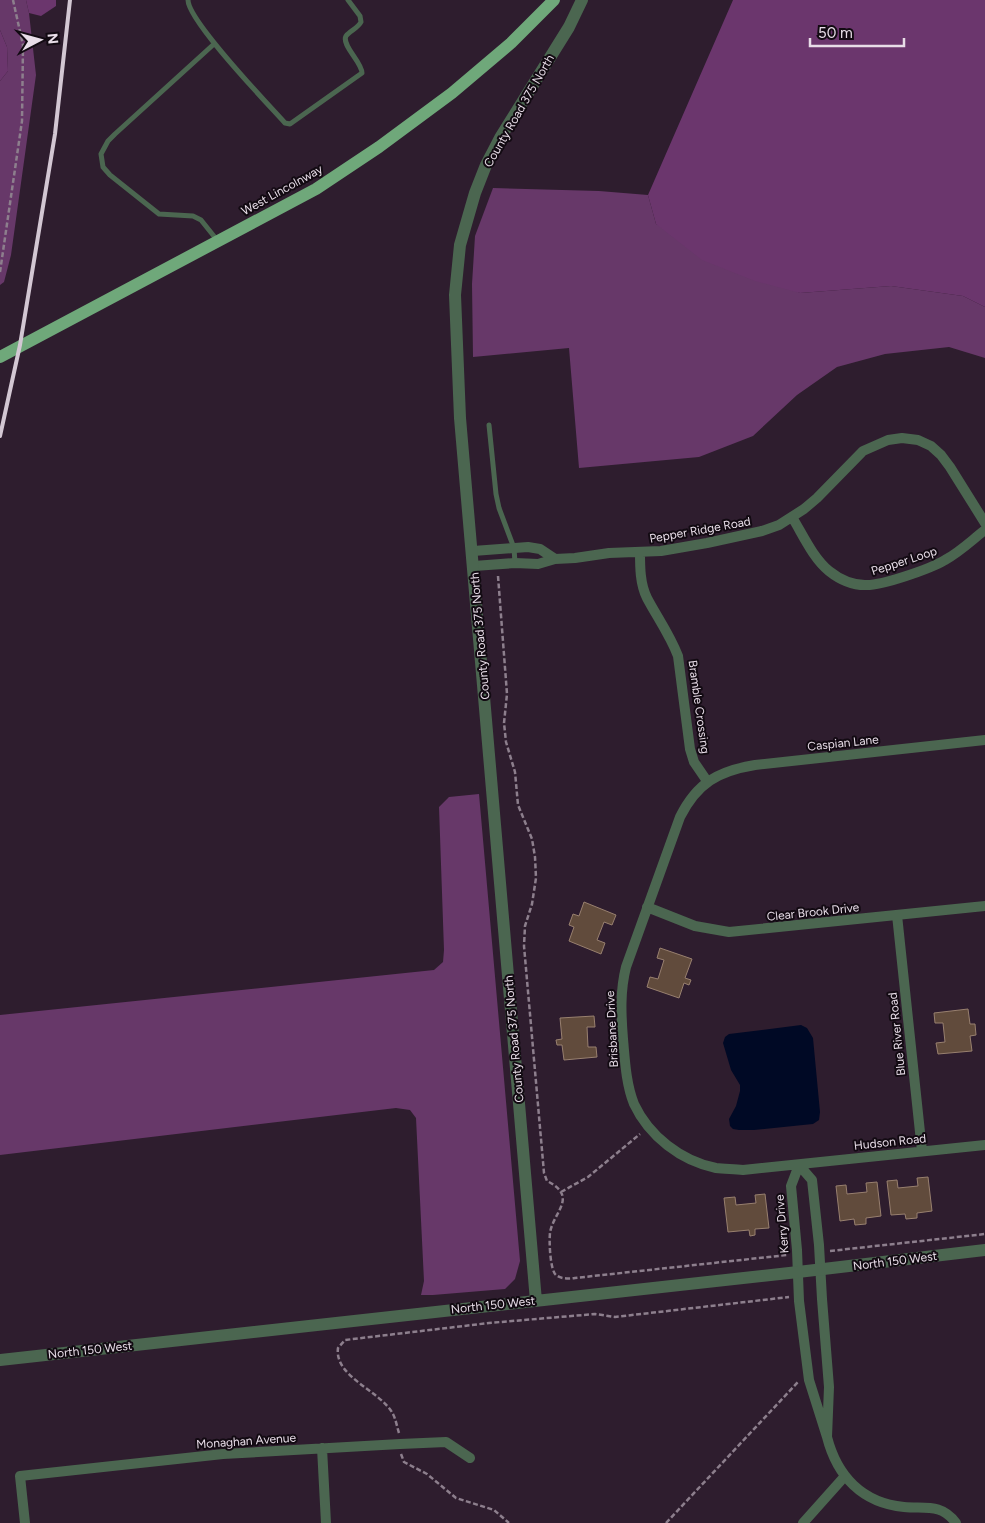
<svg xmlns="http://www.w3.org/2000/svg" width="985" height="1523" font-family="Figtree,sans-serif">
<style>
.green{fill:#673869}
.forest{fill:#6b366d}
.water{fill:#000925}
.building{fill:#614b3c;stroke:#98806f}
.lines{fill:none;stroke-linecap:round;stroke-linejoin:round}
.path{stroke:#8d7f8d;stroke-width:2.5;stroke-dasharray:5 2.5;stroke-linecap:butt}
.service{stroke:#4b6650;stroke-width:5}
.minor{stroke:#4b6650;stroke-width:10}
.tertiary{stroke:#4b6650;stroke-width:12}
.primary{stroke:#6fa87a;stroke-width:12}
.rail{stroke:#d3c7d3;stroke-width:4}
.labels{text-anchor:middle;stroke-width:4;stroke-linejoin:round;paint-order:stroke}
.street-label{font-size:12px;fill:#e8dde8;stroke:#120a12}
</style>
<rect width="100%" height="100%" fill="#2e1d2e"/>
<path class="green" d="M0 0H26L29 13 36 75 11 255 4 282 0 285V81L8 71 7 47 0 30Z
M493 188 599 191 648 195 656 224 800 293 891 286 963 296 985 307V358L949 347 885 354 837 367 797 395 753 436 699 457 579 468 569 348 473 357 472 284 475 236Z
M479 794 520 1261 515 1279 505 1289 433 1295H421L424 1281 416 1118 410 1110 396 1108 0 1155V1015L434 970 443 962 444 950 439 807 449 797Z"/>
<path class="forest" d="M26 0H56V6L41 16 29 13Z
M733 0H985V307L963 296 891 286 800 293 755 281 702 260 656 224 648 195Z
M0 30 7 47 8 71 0 81Z"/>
<path class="water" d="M801 1025 807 1028 813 1038 820 1112 819 1120 813 1124 803 1125 754 1130H739L733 1129 730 1126 729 1119 736 1106 740 1091V1085L731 1070 723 1043 725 1037 729 1034Z"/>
<path class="building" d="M584 902 616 915 612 925 604 922 597 940 605 943 601 954 569 941 574 927 569 925 573 914 579 916Z
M660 948 692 959 685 978 691 980 689 985 684 983 679 998 647 987 650 977 658 979 664 960 657 958Z
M968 1009 970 1024H975L976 1035 970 1036 972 1051 938 1054 936 1043 945 1042 943 1023H935L934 1013Z
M594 1016 595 1027H587L588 1047H596L597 1057 564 1060 562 1045H557L556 1040 562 1039 560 1018Z
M928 1177 932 1211 917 1213V1218L906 1219 905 1214 891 1215 887 1181 897 1180 898 1188 918 1186 917 1178Z
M877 1182 881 1216 866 1218V1224L855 1225 854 1219 840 1221 836 1186 846 1185 847 1194 867 1192 866 1183Z
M765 1194 769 1228 755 1229V1235L750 1236 749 1230 728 1232 724 1198 735 1197 736 1205 756 1203 755 1195Z"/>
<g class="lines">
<path class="path" d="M0 272 22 121 23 45 13 0
M498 576 507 694 504 723 506 742 515 772 518 805 532 839 535 857 536 878 532 904 525 926 524 946 544 1173 547 1181C579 1197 553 1212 550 1233 549 1241 550 1270 556 1275 561 1279 569 1279 575 1278L787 1255
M561 1192 588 1177 640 1134
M830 1251 985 1234
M399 1433C397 1427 396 1420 393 1414 381 1391 334 1377 338 1348L345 1340 489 1323 595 1314 615 1317 789 1297
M401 1454 404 1462 427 1474 456 1498 494 1510 509 1523
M666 1523 798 1382"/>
<path class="service" d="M188 0C188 21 268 104 285 123L290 124 362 73C362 62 341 45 346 36 350 31 358 28 361 22L360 16 348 0
M214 44 115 134 108 141 101 154 103 167 110 175 159 214 193 216 201 220 217 240
M489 425 496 494 499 508 514 548 515 563"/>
<path class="minor" d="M792 517C803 535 813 558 829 571 839 579 852 585 865 585 881 586 930 569 945 560 960 552 972 540 985 530
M473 551 528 547 540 549 555 559
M640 552C640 567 640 584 647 598 657 617 670 635 678 656L690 749 694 762 707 781
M474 566 515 563 538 564 555 559 575 558 609 553 661 551 707 543 762 531 779 525 804 509 817 498 863 451 888 440 902 438 918 440 931 446 941 455 950 467 985 523
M985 740 755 765C718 771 697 783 680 817L626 967C620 991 621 1014 623 1039 625 1061 626 1084 634 1104 649 1136 681 1161 716 1168 725 1169 734 1169 743 1170L985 1145
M647 907 695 926 729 932 985 906
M897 915 922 1151
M799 1165 812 1180 819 1245 822 1299 829 1387 827 1437 809 1380 799 1301 797 1250 791 1186Z
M827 1437C837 1476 862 1503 904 1507 925 1509 941 1503 956 1523
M322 1448 326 1523
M25 1523 20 1476 223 1454 400 1444 446 1442 470 1458
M803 1523 845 1476"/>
<path class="tertiary" d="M536 1301 460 418 455 295 460 245 475 193 486 165 500 138 569 27 582 0
M0 1360 798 1272 985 1250"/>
<path class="primary" d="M0 357 316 189 379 147 452 93 511 43 554 0"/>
<path class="rail" d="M0 436 20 345 55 134 70 0"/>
</g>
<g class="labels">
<g class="street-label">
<text transform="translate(519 111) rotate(-60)" y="4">County Road 375 North</text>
<text transform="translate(282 190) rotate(-29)" y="4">West Lincolnway</text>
<text transform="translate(700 530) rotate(-10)" y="4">Pepper Ridge Road</text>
<text transform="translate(904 561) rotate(-18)" y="4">Pepper Loop</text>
<text transform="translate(480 636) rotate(-95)" y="4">County Road 375 North</text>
<text transform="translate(699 707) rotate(82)" y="4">Bramble Crossing</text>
<text transform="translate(843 743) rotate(-6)" y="4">Caspian Lane</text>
<text transform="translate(813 912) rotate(-6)" y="4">Clear Brook Drive</text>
<text transform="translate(612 1029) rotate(-93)" y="4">Brisbane Drive</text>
<text transform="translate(897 1034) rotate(-96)" y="4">Blue River Road</text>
<text transform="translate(514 1039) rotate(-95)" y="4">County Road 375 North</text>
<text transform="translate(890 1142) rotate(-6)" y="4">Hudson Road</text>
<text transform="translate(782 1224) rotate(-95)" y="4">Kerry Drive</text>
<text transform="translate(895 1261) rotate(-7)" y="4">North 150 West</text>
<text transform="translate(493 1305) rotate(-6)" y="4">North 150 West</text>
<text transform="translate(90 1350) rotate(-6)" y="4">North 150 West</text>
<text transform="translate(246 1441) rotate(-4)" y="4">Monaghan Avenue</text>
</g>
</g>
<g transform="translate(40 40) rotate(84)" stroke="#120a12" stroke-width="4" paint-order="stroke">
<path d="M0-4L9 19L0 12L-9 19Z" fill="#e8dde8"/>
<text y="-8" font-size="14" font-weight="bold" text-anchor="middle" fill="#e8dde8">N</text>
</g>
<path d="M810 38v8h94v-8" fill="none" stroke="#e8dde8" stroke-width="2.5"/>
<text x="818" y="38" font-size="15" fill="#e8dde8" stroke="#120a12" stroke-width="4" paint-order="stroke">50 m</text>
</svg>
